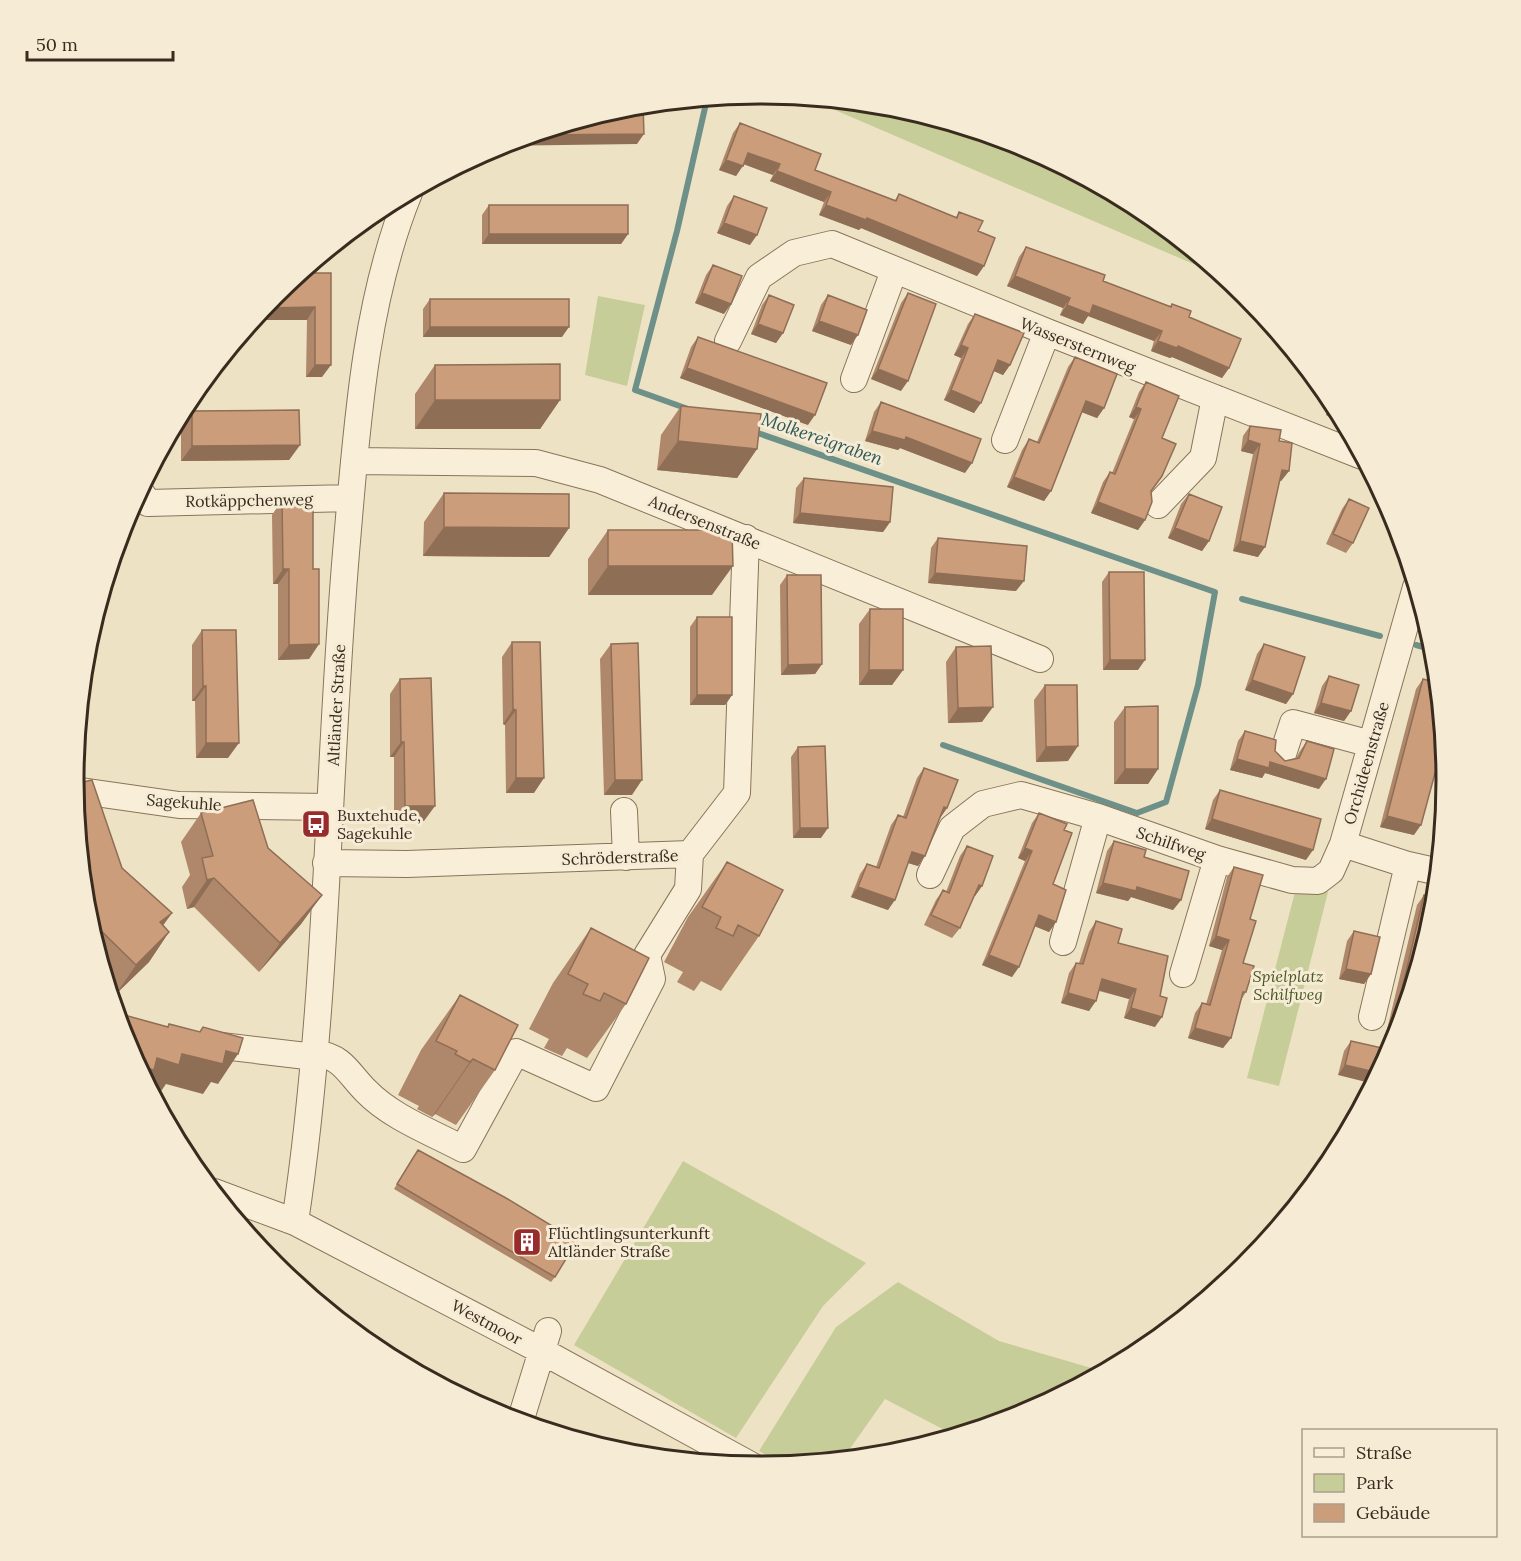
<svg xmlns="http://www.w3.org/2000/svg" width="1521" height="1561" font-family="Lora,serif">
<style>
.green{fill:#c6cd99}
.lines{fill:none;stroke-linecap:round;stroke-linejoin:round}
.stream{stroke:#6d9088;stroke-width:6}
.minor-casing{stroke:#89745b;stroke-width:28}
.minor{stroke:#f9efd8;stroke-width:26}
.wall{fill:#af876a}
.shaded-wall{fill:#8f6e56}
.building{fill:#cc9d7b;stroke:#8f6e56;stroke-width:1.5}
.labels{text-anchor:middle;stroke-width:6;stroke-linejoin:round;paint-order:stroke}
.street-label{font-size:16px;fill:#392c1f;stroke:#f6ecd5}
.poi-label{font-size:16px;fill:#392c1f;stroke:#f6ecd5;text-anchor:start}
.park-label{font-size:16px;font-style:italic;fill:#495625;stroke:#f6ecd5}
.water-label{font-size:18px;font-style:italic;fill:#2e5957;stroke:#f6ecd5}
.rim{fill:none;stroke:#392c1f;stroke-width:3}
</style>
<rect width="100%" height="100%" fill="#eee2c5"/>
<path class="green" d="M807 98 895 107 1024 146 1142 209 1226 278Z
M598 296 645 305 627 386 585 375Z
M1297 884 1328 892 1279 1086 1247 1078Z
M683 1161 866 1263 823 1306 736 1438 574 1345Z
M898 1282 999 1341 1105 1372 1023 1415 956 1436 885 1399 842 1460 783 1465 759 1451 836 1327Z"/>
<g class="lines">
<path class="stream" d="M688 409 635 390 677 231 707 99
M752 431 1215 592 1198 685 1166 802 1137 813 943 745
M1242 599 1380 636
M1416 645 1435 650"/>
<g class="minor-casing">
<path id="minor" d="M728 341 759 277 794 253 832 244 1047 332 1362 456
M854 379 894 271
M1005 440 1047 332
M354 461 536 463 600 480 1040 659
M140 491 148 503 350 498
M1158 505 1203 458 1215 398
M1416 587 1343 844 1408 865 1439 872
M1282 757 1293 723 1371 744
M74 790 179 805 330 807
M624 811 626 857
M326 863 407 864 690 854 737 793 746 538
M930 875 952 828 983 804 1021 795 1098 817 1217 859 1292 880 1318 881 1331 871 1343 844
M1063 942 1098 817
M1183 974 1217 859
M1372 1017 1408 865
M205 1044 315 1057
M316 1053C343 1057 348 1073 366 1091 391 1117 431 1132 463 1149L516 1052 596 1088 652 979 647 955 688 889 690 854
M214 1192 295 1222 540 1350 754 1467
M295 1222C329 996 327 768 347 541 357 425 365 301 409 193
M520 1422 548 1331"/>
</g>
<use href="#minor" class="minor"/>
</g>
<path class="wall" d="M740 123 815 170 895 200 899 194 956 217 959 212 978 231 984 266 977 276 861 228 859 230 819 215 824 202 770 181 773 175 743 164 736 176 719 170 733 133Z
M734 196 750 245 717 233 727 206Z
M489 205 628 234 621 244H482V215Z
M1026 247 1103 281 1170 306 1172 304 1189 317 1229 368 1222 378 1172 357 1170 358 1151 351 1154 341 1088 316 1083 324 1060 315 1063 308 1007 286 1019 257Z
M713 265 724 314 695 303 706 275Z
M331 273 322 377H306L307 320H254L275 294Z
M908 293 901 391 871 379 901 303Z
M769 295 783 333 776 343 751 334 762 305Z
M828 295 851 345 812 331 821 305Z
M430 299 562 337H423V309Z
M975 314 1010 365 1003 375 994 371 974 413 944 400 961 358 954 355 968 324Z
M698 337 808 425 680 378 691 347Z
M1075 357 1104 408 1097 418 1081 412 1051 491 1044 501 1007 487 1022 450 1029 439 1037 442 1068 367Z
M435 365 560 400 540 429H415V394Z
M1146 382 1162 438 1145 520 1138 530 1091 513 1103 482 1110 472 1112 473 1134 419 1129 417 1139 392Z
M1332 400 1344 422 1326 415Z
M881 402 965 473 900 448 898 450 865 441 874 412Z
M681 406 757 449 737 478 657 470 661 435Z
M192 411 300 445 289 460 181 461V426Z
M1250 426 1279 441 1289 471 1281 481 1279 480 1258 557 1233 551 1253 454 1241 451 1243 436Z
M804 478 890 522 883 532 793 523 796 488Z
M444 493 569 528 549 557 423 556 424 522Z
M1189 494 1209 541 1202 551 1168 538 1181 504Z
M1349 499 1353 543 1346 553 1326 544 1342 509Z
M282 500 313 569 319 644 309 659 278 660V584H273L272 515Z
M608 530 712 595H588V559Z
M938 538 1016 591 928 583 931 548Z
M1109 572 1138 670H1103L1102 582Z
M787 575 822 664 815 674 781 675 780 585Z
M870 609 903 670 892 685H859V624Z
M697 617 732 695 725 705H690V627Z
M202 630 228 758H196L195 701H192V645Z
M512 642 534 793H506L505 725 503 724 502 657Z
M611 644 632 795H604L600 659Z
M1264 644 1293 694 1286 704 1245 690 1257 654Z
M956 647 982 722 948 723 946 662Z
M1329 676 1351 711 1344 721 1314 713 1322 686Z
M400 679 424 821H394V757H390V694Z
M1423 679 1414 835 1380 827 1416 689Z
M1045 685 1068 761 1036 762 1034 700Z
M1125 707 1158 769 1148 784H1114V722Z
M1245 731 1275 751 1285 761 1296 758 1300 751 1307 741 1319 789 1265 773 1262 778 1230 770 1238 741Z
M798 747 821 838H793L791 757Z
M924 768 947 808 940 818H939L925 856 918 866 908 863 888 910 851 897 860 874 867 864 876 867 891 825 898 815 903 817 917 778Z
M1220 790 1306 860 1205 829 1213 800Z
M201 813 268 848 322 895 301 924 259 972 194 907 187 909 182 887 190 875 181 842Z
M1039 813 1064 830 1053 884 1056 922 1049 932 1034 926 1012 977 982 965 1025 861 1018 858 1032 823Z
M1114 841 1144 857 1181 900 1173 910 1131 897 1128 901 1096 893 1107 851Z
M967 846 982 886 975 896H974L960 928 952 938 924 925 936 900 943 890 946 892 960 856Z
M727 862 759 936 721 991 701 981 694 991 677 982 683 972 664 962 688 917Z
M1234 867 1250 919 1243 963 1246 992 1241 1000 1231 1038 1223 1048 1188 1038 1195 1013 1202 1003 1206 1004 1222 950 1209 946 1227 877Z
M122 868 172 913 163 925 169 932 149 962 116 994 109 987 87 914Z
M1424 895 1434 915 1395 1044 1384 1042 1417 905Z
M1096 921 1118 943 1160 996 1155 1027 1124 1018 1129 999 1099 991 1089 1011 1061 1003 1069 973 1076 963H1079L1089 932Z
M591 928 626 1004 587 1058 567 1048 562 1056 544 1048 549 1039 529 1029 553 983Z
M1354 931 1371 974 1364 984 1339 979 1347 941Z
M460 995 495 1070 456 1125 435 1114 432 1117 417 1109 419 1106 398 1095 421 1050Z
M1351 1041 1391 1050 1338 1075 1344 1051Z
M414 1155 555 1277 551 1282 394 1189Z"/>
<path class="shaded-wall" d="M644 134 637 144 498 146 532 135Z
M748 153 780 164 773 175 741 163Z
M726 160 743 166 736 176 719 170Z
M777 171 831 192 824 202 770 181Z
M826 205 867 218 984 266 977 276 861 228 859 230 819 215Z
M724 223 757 235 750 245 717 233Z
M489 234H628L621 244H482Z
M1015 276 1070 298 1063 308 1007 286Z
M702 293 731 304 724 314 695 303Z
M1067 305H1093L1162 331 1154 341 1088 316 1083 324 1060 315Z
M315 307 307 320H254L264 308Z
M819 321 858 335 851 345 812 331Z
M758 324 783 333 776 343 751 334Z
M430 327H569L562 337H423Z
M1158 341 1178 346 1229 368 1222 378 1172 357 1170 358 1151 351Z
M961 345 968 348 961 358 954 355Z
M998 360 1010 365 1003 375 991 370Z
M315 365H331L322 377H306Z
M687 368 815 415 808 425 680 378Z
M878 369 908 381 901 391 871 379Z
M951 390 981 403 974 413 944 400Z
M435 400H560L540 429H415Z
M1086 401 1104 408 1097 418 1079 411Z
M1334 404 1344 422 1326 415Z
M1136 407 1141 409 1134 419 1129 417Z
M872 431 906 437 972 463 965 473 900 448 898 450 865 441Z
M1248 440 1260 444 1253 454 1241 451Z
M678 441 757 449 737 478 657 470Z
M300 445 289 460 181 461 192 446Z
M1282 470 1289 471 1281 481 1275 480Z
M1014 477 1051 491 1044 501 1007 487Z
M1098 502 1145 520 1138 530 1091 513Z
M800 513 890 522 883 532 793 523Z
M444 527 569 528 549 557 423 556Z
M1175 528 1209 541 1202 551 1168 538Z
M1240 541 1265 547 1258 557 1233 551Z
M608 566H733L712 595H588Z
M283 569H289L278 584H273Z
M935 573 1024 581 1016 591 928 583Z
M319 644 309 659 278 660 289 645Z
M1110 660H1145L1138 670H1103Z
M822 664 815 674 781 675 788 665Z
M869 670H903L892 685H859Z
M1252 680 1293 694 1286 704 1245 690Z
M203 686H206L195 701H192Z
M697 695H732L725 705H690Z
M1321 703 1351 711 1344 721 1314 713Z
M993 707 982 722 948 723 958 708Z
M513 709 516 710 505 725 503 724Z
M401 742H404L394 757H390Z
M206 743H239L228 758H196Z
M1078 746 1068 761 1036 762 1046 747Z
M1237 759 1270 762 1326 779 1319 789 1265 773 1262 778 1230 770Z
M1125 769H1158L1148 784H1114Z
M516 778H544L534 793H506Z
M615 780H642L632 795H604Z
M405 806H435L424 821H394Z
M944 807 947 808 940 818 937 817Z
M1387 816 1421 825 1414 835 1380 827Z
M1212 819 1313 850 1306 860 1205 829Z
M800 828H828L821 838H793Z
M1025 848 1032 851 1025 861 1018 858Z
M912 852 925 856 918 866 905 862Z
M214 878 194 907 187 909 207 880Z
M1103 883 1137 887 1181 900 1173 910 1131 897 1128 901 1096 893Z
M979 885 982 886 975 896 971 895Z
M858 887 895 900 888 910 851 897Z
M322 895 301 924 259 972 280 943Z
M172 913 151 942 160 922Z
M1039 915 1056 922 1049 932 1032 925Z
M169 932 149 962 116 994 136 965Z
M1216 936 1229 940 1222 950 1209 946Z
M989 955 1019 967 1012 977 982 965Z
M1346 969 1371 974 1364 984 1339 979Z
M1102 979 1136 989 1129 999 1095 989Z
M1068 993 1096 1001 1089 1011 1061 1003Z
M1131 1008 1162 1017 1155 1027 1124 1018Z
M1195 1028 1231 1038 1223 1048 1188 1038Z
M1392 1032 1398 1033 1395 1044 1384 1042Z
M226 1051 238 1054 218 1084 211 1082 203 1094 166 1084 159 1094 152 1092 138 1066 157 1058 182 1054Z
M473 1059 435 1114 432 1117 470 1062Z
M1345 1065 1379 1073 1374 1084 1338 1075Z"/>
<path class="building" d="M643 105 644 134 532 135 627 107Z
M740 123 821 154 815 170 896 201 899 194 957 218 959 212 983 221 978 231 995 238 984 266 867 218 866 220 826 205 831 192 777 171 780 164 748 153 743 166 726 160Z
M734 196 767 208 757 235 724 223Z
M489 205H628V234H489Z
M1026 247 1105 275 1103 281 1171 307 1172 304 1191 311 1189 317 1241 339 1229 368 1178 346 1177 348 1158 341 1162 331 1093 305 1090 314 1067 305 1070 298 1015 276Z
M713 265 742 276 731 304 702 293Z
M301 273H331V365H315V307L264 308 275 294Z
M908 293 936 304 908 381 878 369Z
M769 295 794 305 783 333 758 324Z
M828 295 867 310 858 335 819 321Z
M430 299H569V327H430Z
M975 314 1024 333 1010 365 998 360 981 403 951 390 968 348 961 345Z
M698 337 827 383 815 415 687 368Z
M1075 357 1117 374 1104 408 1086 401 1051 491 1014 477 1029 439 1039 443Z
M560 364V400H435V365Z
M1146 382 1179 396 1162 438 1176 444 1162 476 1151 491 1152 502 1145 520 1098 502 1110 472 1115 474 1141 409 1136 407Z
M881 402 981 439 972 463 906 437 905 440 872 431Z
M681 406 761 414 757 449 678 441Z
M299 410 300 445 192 446V411Z
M1250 426 1281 430 1279 441 1292 443 1289 471 1282 470 1265 547 1240 541 1260 444 1248 440Z
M804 478 893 487 890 522 800 513Z
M444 493 569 494V528L444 527Z
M1189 494 1222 507 1209 541 1175 528Z
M313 499V569H319V644L289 645V569H283L282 500Z
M1349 499 1369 508 1353 543 1333 534Z
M608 530H732L733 566H608Z
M938 538 1027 546 1024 581 935 573Z
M1109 572H1144L1145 660H1110Z
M787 575H821L822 664 788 665Z
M870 609H903V670H869Z
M697 617H732V695H697Z
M202 630H236L239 743H206V686H203Z
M512 642H540L544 778H516V710L513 709Z
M638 643 642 780H615L611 644Z
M1264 644 1305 657 1293 694 1252 680Z
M991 646 993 707 958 708 956 647Z
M1329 676 1359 685 1351 711 1321 703Z
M431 678 435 806H405L404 742H401L400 679Z
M1423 679 1438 683 1444 740 1421 825 1387 816Z
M1045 685H1077L1078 746 1046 747Z
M1158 706V769H1125V707Z
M1245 731 1276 740 1275 751 1285 761 1299 758 1307 741 1334 749 1326 779 1270 762 1269 768 1237 759Z
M825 746 828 828H800L798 747Z
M924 768 958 780 947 808 944 807 925 856 912 852 895 900 858 887 867 864 879 868 898 815 906 818Z
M92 780 122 868 172 913 160 922 169 932 136 965 87 917V914L74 784Z
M1220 790 1321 819 1313 850 1212 819Z
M253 800 268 848 322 895 280 943 214 878 207 880 202 858 213 856 201 813Z
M1039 813 1067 824 1064 830 1072 833 1053 884 1066 890 1056 922 1039 915 1019 967 989 955 1032 851 1025 848Z
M1114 841 1146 850 1144 857 1189 871 1181 900 1137 887 1136 891 1103 883Z
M967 846 993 856 982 886 979 885 960 928 931 915 943 890 949 893Z
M727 862 783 890 759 936 738 925 733 936 716 928 721 917 702 907Z
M1234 867 1263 875 1250 919 1256 921 1243 963 1254 966 1246 992H1243L1231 1038 1195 1028 1202 1003 1210 1005 1229 940 1216 936Z
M1424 895 1436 897 1434 915 1398 1033 1392 1032Z
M1096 921 1122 929 1118 943 1168 956 1160 996 1167 998 1162 1017 1131 1008 1136 989 1102 979 1096 1001 1068 993 1076 963 1083 964Z
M591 928 649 958 626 1004 604 993 600 1001 583 994 588 984 568 974Z
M1354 931 1380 937 1371 974 1346 969Z
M460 995 518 1025 495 1070 473 1059 470 1062 455 1054 457 1051 436 1041Z
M117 1013 168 1027 169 1024 200 1032 203 1027 243 1038 238 1054 226 1051 223 1064 182 1054 179 1065 157 1058 154 1070 138 1066 126 1043Z
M1351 1041 1391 1050 1390 1054 1379 1073 1345 1065Z
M418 1150 506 1198 577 1241 555 1277 397 1184Z
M871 1447 887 1455 866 1457Z"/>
<defs>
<g id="bus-square" transform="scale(1.5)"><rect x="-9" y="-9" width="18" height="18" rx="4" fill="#982b2b" stroke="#f6ecd5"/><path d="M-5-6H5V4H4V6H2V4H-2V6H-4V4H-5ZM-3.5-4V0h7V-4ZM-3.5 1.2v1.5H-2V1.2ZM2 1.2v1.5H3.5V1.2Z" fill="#fff"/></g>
<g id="building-square" transform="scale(1.5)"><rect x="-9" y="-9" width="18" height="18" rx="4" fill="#982b2b" stroke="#f6ecd5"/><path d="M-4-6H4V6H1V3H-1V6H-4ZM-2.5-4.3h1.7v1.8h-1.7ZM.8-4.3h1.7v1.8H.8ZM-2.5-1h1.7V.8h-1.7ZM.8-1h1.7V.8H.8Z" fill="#fff"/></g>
</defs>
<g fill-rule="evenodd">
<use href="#bus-square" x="316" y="824"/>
<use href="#building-square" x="527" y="1242"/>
</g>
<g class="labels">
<g class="street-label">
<text transform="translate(1078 345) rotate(22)" y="6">Wassersternweg</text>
<text transform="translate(249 500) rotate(-1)" y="6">Rotkäppchenweg</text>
<text transform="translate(705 522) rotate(22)" y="6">Andersenstraße</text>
<text transform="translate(336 705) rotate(-87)" y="6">Altländer Straße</text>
<text transform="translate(1366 763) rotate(-74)" y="6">Orchideenstraße</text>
<text transform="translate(184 802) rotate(4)" y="6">Sagekuhle</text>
<text transform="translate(1171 843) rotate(19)" y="6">Schilfweg</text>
<text transform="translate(620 857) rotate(-2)" y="6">Schröderstraße</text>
<text transform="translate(487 1322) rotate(28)" y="6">Westmoor</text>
</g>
<g class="poi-label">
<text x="337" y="821">Buxtehude,<tspan x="337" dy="18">Sagekuhle</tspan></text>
<text x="548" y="1239">Flüchtlingsunterkunft<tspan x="548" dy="18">Altländer Straße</tspan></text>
</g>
<g class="park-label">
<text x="1288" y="982">Spielplatz<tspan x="1288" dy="18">Schilfweg</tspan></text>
</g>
<g class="water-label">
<text transform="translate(822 439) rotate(19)" y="6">Molkereigraben</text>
</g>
</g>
<path d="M0 0H1521V1561H0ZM84 780a676 676 0 1 1 1352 0a676 676 0 1 1-1352 0Z" fill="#f6ecd5" fill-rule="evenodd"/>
<path class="rim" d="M84 780a676 676 0 1 1 1352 0a676 676 0 1 1-1352 0Z"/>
<rect x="1302" y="1429" width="195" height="108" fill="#f6ecd5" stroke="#aa9f8c" stroke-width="1.5"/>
<rect x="1314" y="1448" width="30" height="9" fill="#f9efd8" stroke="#aa9f8c" stroke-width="1.5"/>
<text x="1356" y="1459" font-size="18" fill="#392c1f">Straße</text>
<rect x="1314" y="1474" width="30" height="18" fill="#c6cd99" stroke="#aa9f8c" stroke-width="1.5"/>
<text x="1356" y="1489" font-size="18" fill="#392c1f">Park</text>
<rect x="1314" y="1504" width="30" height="18" fill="#cc9d7b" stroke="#aa9f8c" stroke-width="1.5"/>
<text x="1356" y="1519" font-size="18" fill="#392c1f">Gebäude</text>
<path d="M27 51v9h146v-9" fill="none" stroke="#392c1f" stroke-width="3"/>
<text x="36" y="51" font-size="18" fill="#392c1f" stroke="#f6ecd5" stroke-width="4.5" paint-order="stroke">50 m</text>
</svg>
